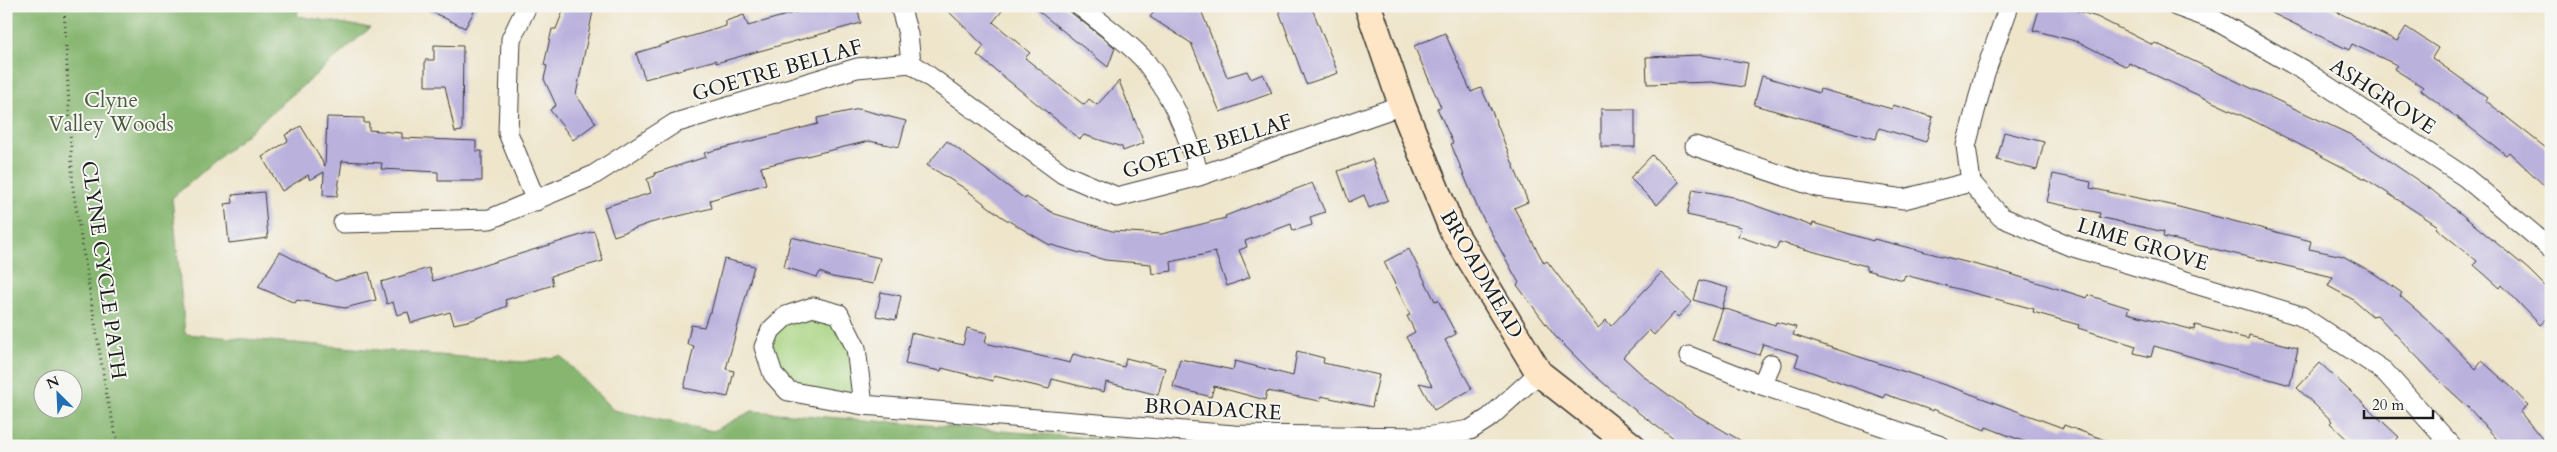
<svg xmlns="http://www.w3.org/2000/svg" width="2557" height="452" font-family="Cardo,serif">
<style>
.green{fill:#a8d481;stroke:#62784e}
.forest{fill:#86b66f;stroke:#516946;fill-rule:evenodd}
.building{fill:#bab1dd}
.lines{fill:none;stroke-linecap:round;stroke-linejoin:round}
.street-casing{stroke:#3c3a36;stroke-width:21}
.secondary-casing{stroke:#3c3a36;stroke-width:29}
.path{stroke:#3c3a36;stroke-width:3;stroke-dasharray:1 4;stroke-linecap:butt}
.street{stroke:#fff;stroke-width:19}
.secondary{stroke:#fee5c5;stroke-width:26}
.labels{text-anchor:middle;stroke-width:4;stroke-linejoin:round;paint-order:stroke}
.street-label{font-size:21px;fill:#1c1c1c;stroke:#f6f6f2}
.park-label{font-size:21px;fill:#4d5c3f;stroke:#f6f6f2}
</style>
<rect width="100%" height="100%" fill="#f6f6f2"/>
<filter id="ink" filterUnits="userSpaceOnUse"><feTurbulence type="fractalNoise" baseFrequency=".02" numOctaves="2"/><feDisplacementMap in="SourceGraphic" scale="10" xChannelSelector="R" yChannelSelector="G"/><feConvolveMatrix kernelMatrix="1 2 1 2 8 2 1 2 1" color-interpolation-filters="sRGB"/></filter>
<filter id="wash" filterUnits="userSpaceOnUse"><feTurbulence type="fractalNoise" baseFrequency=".0096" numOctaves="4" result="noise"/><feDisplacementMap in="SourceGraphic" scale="20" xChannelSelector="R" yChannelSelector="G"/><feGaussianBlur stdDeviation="1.12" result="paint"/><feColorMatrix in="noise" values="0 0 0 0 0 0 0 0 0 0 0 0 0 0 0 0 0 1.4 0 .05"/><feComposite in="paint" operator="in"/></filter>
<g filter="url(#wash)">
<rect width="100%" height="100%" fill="#eee5cb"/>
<path class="green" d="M839 314 863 405 788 391 773 374 771 330 786 316Z"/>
<path class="forest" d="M6 6H299L297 16 370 28 172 198 185 334 523 362 561 356 613 410 713 431 752 411 1188 446H6ZM42 380H72V410H42Z"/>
<g id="blocks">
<path class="building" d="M420 6H477L465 28Z
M565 6H594L576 95 596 123 573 140 550 110 556 105 544 79 547 66 544 65 552 29H556Z
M818 6H857L861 23 716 63V60L645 79 636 53 726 26V21L744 15 748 26Z
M943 6H1006L993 22 1030 53 1025 58 1084 105 1089 99 1097 105 1119 81 1144 143 1123 151 1122 147 1084 135 1080 139 977 55 984 46Z
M1032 6H1063L1113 46 1115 48 1108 67Z
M1159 6H1197L1201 10 1227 77 1247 71 1251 79 1263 74 1272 93 1220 112 1191 43 1150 17Z
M1277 6H1311L1338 73 1306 84Z
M2040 6H2061L2097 17 2153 45 2155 43 2351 135 2432 190 2528 269 2551 292V315L2540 325 2502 285 2500 288 2474 265 2477 261 2436 228 2438 226 2369 181 2256 122 2129 63 2127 67 2079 42 2033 30Z
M2257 6H2325L2397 41 2406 27 2438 48 2432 58 2487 97 2485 100 2551 152V192L2509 152 2506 155 2421 90 2423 87 2394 69 2397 65 2352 44 2349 50Z
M1445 33 1471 92 1481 88 1491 109 1528 202 1514 208 1544 263 1547 261 1598 328 1606 320 1611 326 1661 273 1692 302 1678 317 1674 313 1654 335 1649 330 1623 357 1647 379 1693 413 1750 446H1683L1627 404 1590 371 1554 335 1517 285 1519 283 1478 209 1451 144 1453 143 1437 108 1441 107 1414 46Z
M434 45 463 46 462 131 455 132 445 86H425V60H434Z
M1702 55 1748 63 1744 87 1711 82 1647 84 1646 57Z
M1762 76 1819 93 1820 89 1892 109 1893 105 1933 117 1926 142 1879 128 1876 139 1754 105Z
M859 109 906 121 899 147 869 141 761 167 766 184 710 200 712 208 650 223 614 236 604 207 651 193 647 179 655 176V173L706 157 704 153 818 124 817 118Z
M1601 109H1635V147H1601Z
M327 117 364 118V123H369V130L402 133V138L476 141V151H482V181H438V172L381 169 382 163 342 161 337 196 323 195 324 172 310 180 308 175 282 191 262 157 288 141 285 135 301 126 325 166Z
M2004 132 2044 142 2037 170 1997 160Z
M947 141 1025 199 1026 197 1055 214 1112 231 1162 234 1226 218 1225 216 1312 183 1325 212 1310 217 1312 225 1293 231 1291 224 1245 241 1247 247 1239 250 1250 277 1227 286 1215 252 1171 262 1172 271 1152 274 1151 264 1105 260 1048 244 1002 217 964 188 927 165Z
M1652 155 1679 182 1657 205 1630 178Z
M1372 159 1388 200 1369 208 1364 195 1349 202 1338 171Z
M2053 174 2091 182 2090 188 2171 205 2311 241 2309 249 2343 256 2375 274 2402 293 2400 296 2428 320 2476 369 2482 361 2509 385 2528 405 2520 412 2548 446H2503L2468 407 2442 383 2377 315 2372 316 2352 299 2328 286 2333 277 2163 237 2164 232 2099 217 2100 213 2047 202Z
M1693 189 1732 197 1812 226 1813 223 1873 241 1874 239 2001 271 2087 298 2088 295 2129 308 2127 313 2194 330 2195 325 2248 339 2249 335 2298 348 2290 385 2154 346 2151 357 2134 353 2136 346 2078 328 2079 325 2033 312 2034 309 1905 275 1903 280 1866 270V266L1779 242 1776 249 1738 236 1741 227 1687 215Z
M264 192 268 238 229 243 225 204 233 203 232 195Z
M594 231 603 261 551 276 553 285 505 300 507 306 472 320 454 324 450 312 411 323 408 312 397 315 393 302 387 304 381 282 429 268 433 281Z
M791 237 880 258 873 284 832 277 820 272 817 277 784 267Z
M1409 249 1435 301 1438 300 1456 334 1445 340 1472 389 1434 410 1419 383 1432 386 1406 337 1415 332 1407 316 1410 315 1384 262Z
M280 252 335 281 369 272 376 300 345 308 297 300 295 303 258 287Z
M724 259 754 266 726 369 734 371 728 397 684 388 694 346 687 344 691 325 704 327 709 312H711Z
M1700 280 1728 288 1722 309 1694 300Z
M881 292 901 296 896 320 876 316Z
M1723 308 1775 325 1776 322 1796 327 1793 335 1960 390 2063 428 2064 425 2116 444 2115 446H2036L1986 427 1985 430 1933 409V411L1885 394 1884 398 1795 366 1799 355 1763 344 1759 355 1712 340Z
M967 328 987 333 985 343 1070 363 1073 354 1124 367 1126 358 1165 368 1158 395 1106 382 1104 392 1052 379 1049 389 994 376 993 381 942 368 941 371 905 364 911 333 963 345Z
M1297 351 1324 358 1323 363 1379 375 1372 407 1321 396 1320 401 1267 391 1265 400 1214 386 1211 397 1173 387 1180 359 1233 370 1235 361 1293 376Z
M2320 363 2399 437 2389 446H2354L2330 423 2332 421 2297 388Z"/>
</g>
</g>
<g filter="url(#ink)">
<use href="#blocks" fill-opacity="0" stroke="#3c3a36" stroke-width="1"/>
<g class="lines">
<g class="street-casing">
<path id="street" d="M527 6 511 39 508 133 536 201
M900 6 908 34 911 63
M1080 6C1099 22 1130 43 1145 61 1171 94 1189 135 1199 176
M2009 6 1985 73 1966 146 1971 182 2001 217 2070 246 2301 316 2384 371 2452 446
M2176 6 2215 20 2303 70 2465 177 2551 249
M1695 146 1817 187 1904 199 1971 182
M343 223 490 219 592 176 675 123 857 68 911 63 1063 174 1117 197 1199 176 1402 105
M1689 356 1762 385 1941 446
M1762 385 1771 364
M863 405 856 348 839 314 813 307 786 316 771 330 764 347 773 374 788 391 863 405 1234 435 1426 437 1470 430 1489 418 1539 373"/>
</g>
<g class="secondary-casing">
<path id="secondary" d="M1368 6 1402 105 1452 229 1539 373 1632 446"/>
</g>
<path class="path" d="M64 6 73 189 108 403 119 446"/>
<use href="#street" class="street"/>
<use href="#secondary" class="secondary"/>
</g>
</g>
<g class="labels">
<g class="street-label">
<text transform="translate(777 70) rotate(-16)" y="7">GOETRE BELLAF</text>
<text transform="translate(2383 96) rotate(33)" y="7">ASHGROVE</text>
<text transform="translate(1207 146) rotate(-17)" y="7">GOETRE BELLAF</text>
<text transform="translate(2143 244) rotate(17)" y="7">LIME GROVE</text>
<text transform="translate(104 270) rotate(82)" y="7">CLYNE CYCLE PATH</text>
<text transform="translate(1482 274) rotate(60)" y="7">BROADMEAD</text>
<text transform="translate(1213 409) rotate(3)" y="7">BROADACRE</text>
</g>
<g class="park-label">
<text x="111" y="107">Clyne<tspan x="111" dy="24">Valley Woods</tspan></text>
</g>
</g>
<rect width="2557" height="452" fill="none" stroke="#f6f6f2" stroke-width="25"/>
<g transform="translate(58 394) rotate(336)"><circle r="24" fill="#f6f6f2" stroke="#9f9f9c"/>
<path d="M0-4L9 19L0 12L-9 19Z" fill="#1f6fb2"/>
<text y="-8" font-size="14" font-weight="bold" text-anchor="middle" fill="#1c1c1c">N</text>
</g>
<path d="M2364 410v8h69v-8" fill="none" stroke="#1c1c1c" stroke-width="2.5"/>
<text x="2372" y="410" font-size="15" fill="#1c1c1c" stroke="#f6f6f2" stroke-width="4" paint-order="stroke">20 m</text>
</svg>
